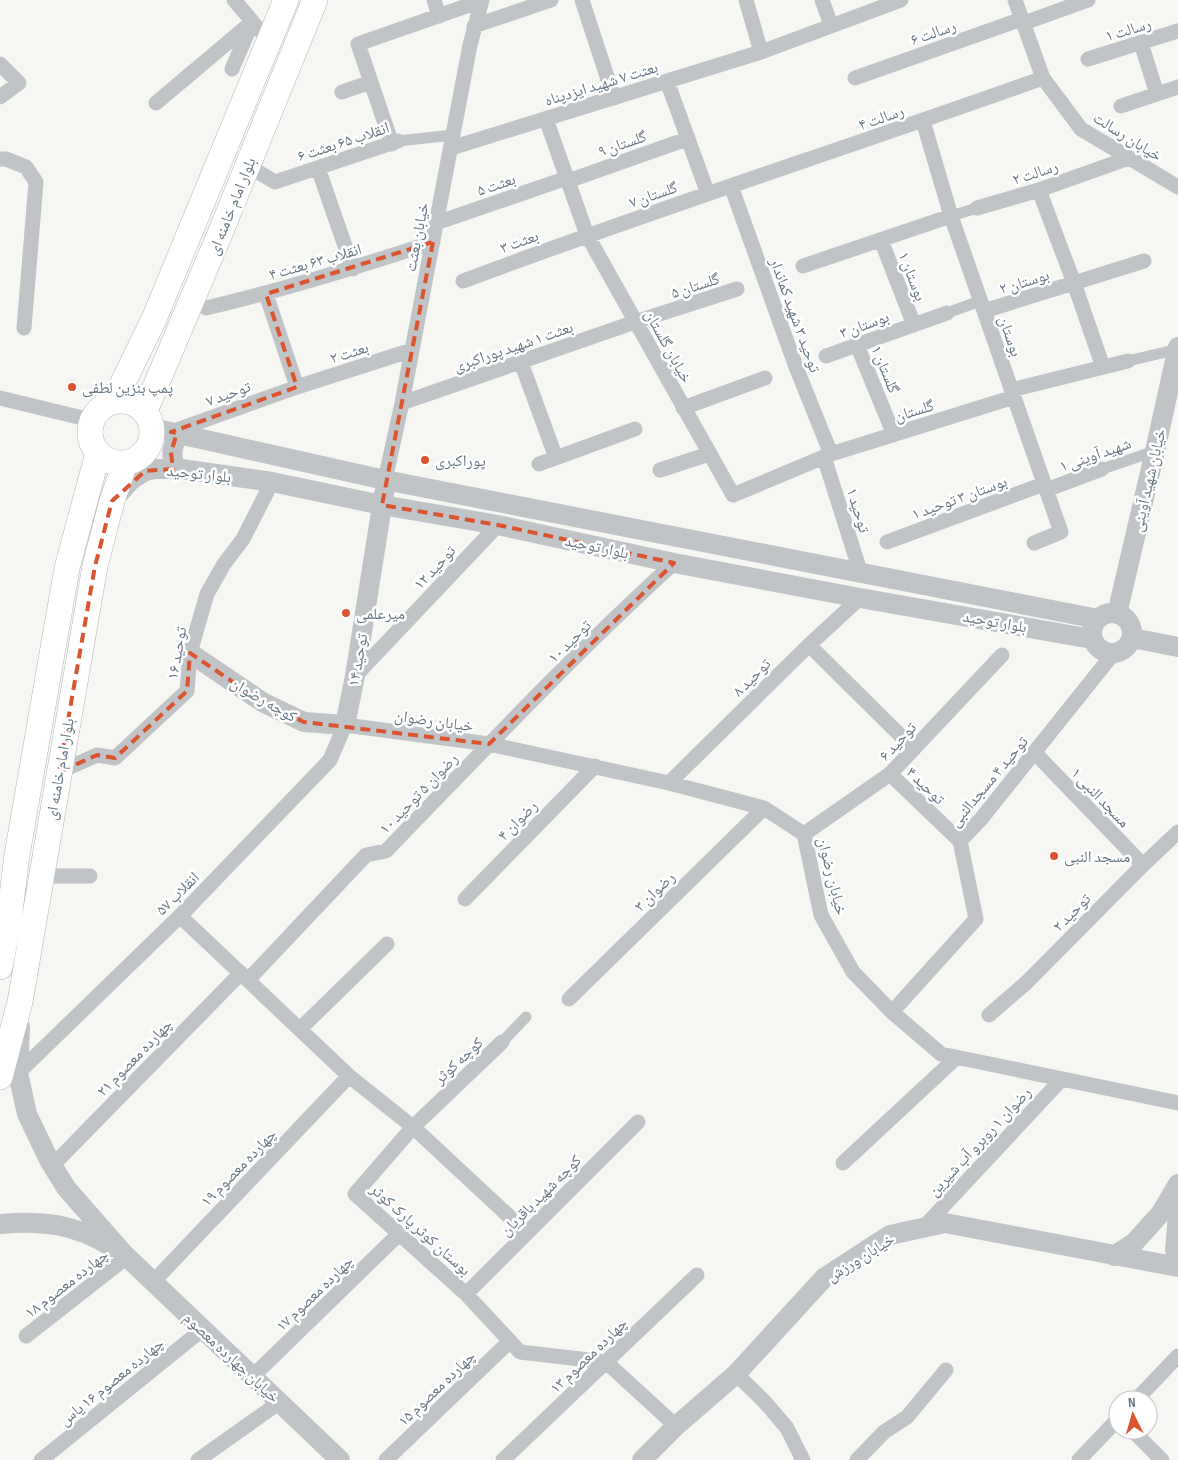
<svg xmlns="http://www.w3.org/2000/svg" width="1178" height="1460" font-family="'Sofia Sans Condensed','Noto Naskh Arabic',sans-serif">
<style>
.lines{fill:none;stroke-linecap:round;stroke-linejoin:round}
.primary-casing{stroke:#b1b6ba;stroke-width:26}
.pedestrian{stroke:#c0c4c7;stroke-width:11}
.minor{stroke:#c0c4c7;stroke-width:15}
.tertiary{stroke:#c0c4c7;stroke-width:20}
.primary{stroke:#fff;stroke-width:25}
.marked{fill:none;stroke:#db542f;stroke-width:4;stroke-dasharray:10 6;stroke-linejoin:round}
.poi-dot{fill:#db542f;stroke:#fff;stroke-width:2}
.labels{text-anchor:middle;stroke-width:5;stroke-linejoin:round;paint-order:stroke}
.street-label{font-size:16px;fill:#677783;stroke:#fff}
.poi-label{font-size:16px;fill:#677783;stroke:#fff;text-anchor:start}
</style>
<rect width="100%" height="100%" fill="#f6f6f3"/>
<g class="lines">
<g class="primary-casing">
<path id="primary" d="M90 432a31 31 0 1 1 62 0a31 31 0 1 1-62 0Z
M114 401 154 319 286 0
M145 411 219 236 315 0
M0 967 9 920 17 855 67 568 98 453
M0 1077 20 1002 95 566 112 501 125 463"/>
</g>
<path class="pedestrian" d="M398 141 453 135
M951 216 977 208
M947 313 980 301
M1128 361 1178 349
M1102 469 1155 451
M502 1042 526 1017"/>
<path class="minor" d="M234 0 269 41
M434 0 439 16
M582 0 614 98
M746 0 761 52
M822 0 831 25
M1015 0 1043 78 1081 129 1178 187
M1024 23 1088 0
M474 26 551 0
M1141 43 1157 94 1178 87
M1088 59 1178 31
M0 64 19 83 0 97
M232 69 251 25
M855 78 1022 19
M667 81 708 194
M342 92 371 82
M156 103 252 22
M1121 106 1157 94
M546 119 587 235 733 495 831 454 1014 397
M923 121 951 216 1061 532 1034 543
M392 144 358 44 481 1
M451 148 761 52 901 0
M0 159H6L26 167 36 182 24 328
M248 166 275 182 398 141
M318 168 353 269
M568 181 687 139
M731 186 796 367 831 454
M1039 190 1074 283 1103 367
M977 208 1039 190 1129 158
M436 223 567 178
M881 240 914 325
M803 266 951 216
M463 281C655 209 850 147 1043 78
M266 294 297 387
M206 308C283 290 358 267 433 242
M984 311 1144 261
M857 345 894 435
M826 356 947 313
M521 362 556 458
M1011 390 1128 361
M0 398 91 420
M402 403 635 322 737 289
M683 408 765 378
M171 432 297 387 412 350
M824 457 861 574
M539 464 635 429
M660 470 709 454
M385 480 402 403 470 45 482 0
M1046 490 1102 469
M887 542 1044 484
M809 645 914 749
M355 676 498 525
M1035 753 1143 865
M59 772 97 755 115 758 187 691 190 653 207 594 224 564 243 539 272 482
M890 774 960 841
M669 783 809 645 860 598
M804 834 890 774 1002 655
M41 876H90
M465 899 595 766
M180 916 349 1076 413 1127 502 1042
M248 980 366 855 386 851C480 754 574 654 674 563
M569 999 764 808
M892 1012 976 919 960 841 981 819 1113 654
M989 1015 1026 983 1143 865 1178 832
M300 1029 387 944
M18 1073 180 916 330 760 345 725 489 744 669 783 764 808 804 834 821 915 853 972 892 1012 941 1054 1178 1103
M843 1163 957 1057
M52 1166 241 973
M923 1228 1062 1079
M527 1233 413 1127 355 1194 466 1294 520 1352 606 1362 676 1426
M153 1282 349 1076
M466 1294 638 1122
M26 1336 127 1257
M736 1374 763 1400 787 1428 803 1460
M253 1376 399 1234
M1136 1400 1178 1356
M1132 1430 1162 1460
M41 1460 203 1329
M198 1460 280 1402
M386 1460 510 1341
M503 1460 697 1275
M857 1460 884 1432 907 1417 946 1370
M1079 1460 1118 1419"/>
<path class="tertiary" d="M152 428 385 480 1098 619
M175 469C171 455 171 446 180 434
M114 499 131 480 145 471 156 469H181L272 482 382 505 498 525 674 563 860 598 1092 639
M1092 633a20 20 0 1 1 40 0a20 20 0 1 1-40 0Z
M1117 614 1155 451 1178 347
M1132 638 1178 647
M190 653 264 703 304 722 345 725 355 676 384 493
M20 1027 18 1073 27 1114 50 1162 67 1189 124 1254 340 1460
M1178 1214 1175 1251 1178 1254
M0 1224C41 1220 76 1224 112 1247
M1114 1256 1134 1243 1161 1213 1178 1184
M642 1460 676 1426 736 1374 824 1278 890 1235 945 1223 1178 1267"/>
<use href="#primary" class="primary"/>
</g>
<path class="marked" d="M433 242 382 505 498 525 674 563 489 744 304 722 264 703 190 653 187 691 115 758 97 755 59 772 95 566 112 501 145 471 173 469 171 452 177 433 171 432 297 387 266 294Z"/>
<g class="poi-dot">
<circle cx="72" cy="387" r="5"/>
<circle cx="425" cy="460" r="5"/>
<circle cx="346" cy="613" r="5"/>
<circle cx="1054" cy="856" r="5"/>
</g>
<g class="labels">
<g class="street-label">
<text transform="translate(1128 29) rotate(-17)" y="6">رسالت ۱</text>
<text transform="translate(933 32) rotate(-19)" y="6">رسالت ۶</text>
<text transform="translate(601 83) rotate(-17)" y="6">بعثت ۷ شهید ایزدپناه</text>
<text transform="translate(881 117) rotate(-19)" y="6">رسالت ۴</text>
<text transform="translate(1128 136) rotate(32)" y="6">خیابان رسالت</text>
<text transform="translate(343 141) rotate(-18)" y="6">انقلاب ۶۵ بعثت ۶</text>
<text transform="translate(622 143) rotate(-19)" y="6">گلستان ۹</text>
<text transform="translate(1035 172) rotate(-18)" y="6">رسالت ۲</text>
<text transform="translate(496 184) rotate(-19)" y="6">بعثت ۵</text>
<text transform="translate(653 194) rotate(-19)" y="6">گلستان ۷</text>
<text transform="translate(231 206) rotate(-68)" y="6">بلوار امام خامنه ای</text>
<text transform="translate(416 237) rotate(-79)" y="6">خیابان بعثت</text>
<text transform="translate(519 241) rotate(-20)" y="6">بعثت ۳</text>
<text transform="translate(315 261) rotate(-16)" y="6">انقلاب ۶۳ بعثت ۴</text>
<text transform="translate(913 276) rotate(69)" y="6">بوستان ۱</text>
<text transform="translate(1024 281) rotate(-17)" y="6">بوستان ۲</text>
<text transform="translate(695 285) rotate(-18)" y="6">گلستان ۵</text>
<text transform="translate(796 315) rotate(70)" y="6">توحید ۳ شهید کماندار</text>
<text transform="translate(864 324) rotate(-20)" y="6">بوستان ۳</text>
<text transform="translate(1011 336) rotate(71)" y="6">بوستان</text>
<text transform="translate(513 346) rotate(-19)" y="6">بعثت ۱ شهید پوراکبری</text>
<text transform="translate(669 346) rotate(61)" y="6">خیابان گلستان</text>
<text transform="translate(349 352) rotate(-18)" y="6">بعثت ۲</text>
<text transform="translate(886 369) rotate(68)" y="6">گلستان ۱</text>
<text transform="translate(228 393) rotate(-20)" y="6">توحید ۷</text>
<text transform="translate(914 410) rotate(-17)" y="6">گلستان</text>
<text transform="translate(1095 454) rotate(-19)" y="6">شهید آوینی ۱</text>
<text transform="translate(199 473) rotate(6)" y="6">بلوار توحید</text>
<text transform="translate(1148 480) rotate(-77)" y="6">خیابان شهید آوینی</text>
<text transform="translate(959 497) rotate(-20)" y="6">بوستان ۳ توحید ۱</text>
<text transform="translate(859 510) rotate(73)" y="6">توحید ۱</text>
<text transform="translate(597 546) rotate(12)" y="6">بلوار توحید</text>
<text transform="translate(434 567) rotate(-47)" y="6">توحید ۱۲</text>
<text transform="translate(995 621) rotate(10)" y="6">بلوار توحید</text>
<text transform="translate(569 641) rotate(-45)" y="6">توحید ۱۰</text>
<text transform="translate(176 653) rotate(-80)" y="6">توحید ۱۶</text>
<text transform="translate(357 660) rotate(-80)" y="6">توحید ۱۴</text>
<text transform="translate(751 677) rotate(-45)" y="6">توحید ۸</text>
<text transform="translate(264 699) rotate(30)" y="6">کوچه رضوان</text>
<text transform="translate(434 720) rotate(8)" y="6">خیابان رضوان</text>
<text transform="translate(897 741) rotate(-47)" y="6">توحید ۶</text>
<text transform="translate(59 769) rotate(-80)" y="6">بلوار امام خامنه ای</text>
<text transform="translate(988 781) rotate(-50)" y="6">توحید ۴ مسجدالنبی</text>
<text transform="translate(926 785) rotate(44)" y="6">توحید ۴</text>
<text transform="translate(418 793) rotate(-46)" y="6">رضوان ۵ توحید ۱۰</text>
<text transform="translate(1101 797) rotate(46)" y="6">مسجد النبی ۱</text>
<text transform="translate(517 820) rotate(-46)" y="6">رضوان ۴</text>
<text transform="translate(833 876) rotate(76)" y="6">خیابان رضوان</text>
<text transform="translate(654 891) rotate(-44)" y="6">رضوان ۳</text>
<text transform="translate(177 893) rotate(-45)" y="6">انقلاب ۵۷</text>
<text transform="translate(1071 912) rotate(-45)" y="6">توحید ۲</text>
<text transform="translate(134 1057) rotate(-46)" y="6">چهارده معصوم ۲۱</text>
<text transform="translate(458 1060) rotate(-43)" y="6">کوچه کوثر</text>
<text transform="translate(979 1141) rotate(-47)" y="6">رضوان ۱ روبرو آب شیرین</text>
<text transform="translate(238 1167) rotate(-46)" y="6">چهارده معصوم ۱۹</text>
<text transform="translate(540 1195) rotate(-45)" y="6">کوچه شهید باقریان</text>
<text transform="translate(421 1229) rotate(42)" y="6">بوستان کوثر پارک کوثر</text>
<text transform="translate(860 1257) rotate(-32)" y="6">خیابان ورزش</text>
<text transform="translate(66 1283) rotate(-38)" y="6">چهارده معصوم ۱۸</text>
<text transform="translate(314 1293) rotate(-44)" y="6">چهارده معصوم ۱۷</text>
<text transform="translate(588 1355) rotate(-44)" y="6">چهارده معصوم ۱۳</text>
<text transform="translate(232 1357) rotate(43)" y="6">خیابان چهارده معصوم</text>
<text transform="translate(111 1381) rotate(-39)" y="6">چهارده معصوم ۱۶ یاس</text>
<text transform="translate(436 1388) rotate(-44)" y="6">چهارده معصوم ۱۵</text>
</g>
<g class="poi-label">
<text x="82" y="393">پمپ بنزین لطفی</text>
<text x="435" y="466">پوراکبری</text>
<text x="356" y="619">میرعلمی</text>
<text x="1064" y="862">مسجد النبی</text>
</g>
</g>
<g transform="translate(1133 1415) rotate(355)"><circle r="24" fill="#ffffff" stroke="#c2c9cd"/>
<path d="M0-4L9 19L0 12L-9 19Z" fill="#db542f"/>
<text y="-8" font-size="14" font-weight="bold" text-anchor="middle" fill="#677783">N</text>
</g>
</svg>
